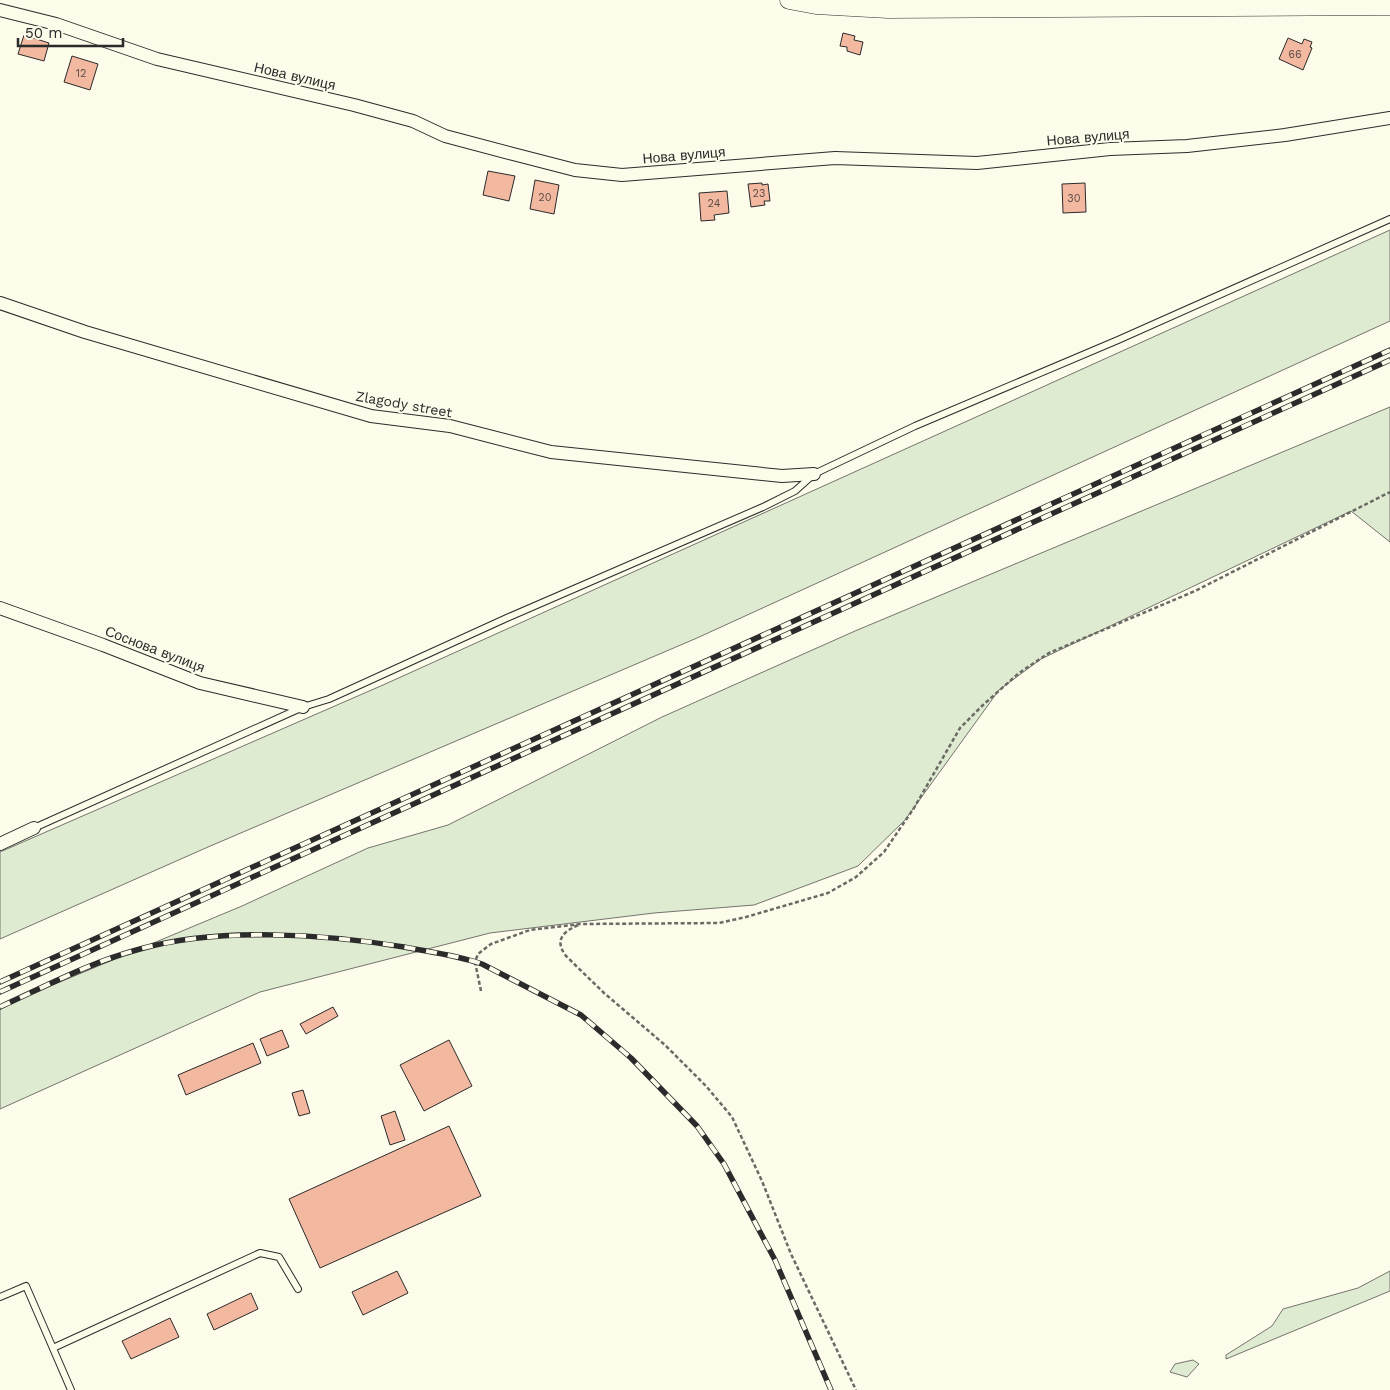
<svg xmlns="http://www.w3.org/2000/svg" width="1390" height="1390" font-family="'Work Sans',sans-serif">
<style>
.green{fill:#deebd1;stroke:#74746e}
.building{fill:#f2b8a0;stroke:#2b2b2b}
.lines{fill:none;stroke-linecap:round;stroke-linejoin:round}
.lane-casing{stroke:#2b2b2b;stroke-width:8}
.street-casing{stroke:#2b2b2b;stroke-width:14}
.secondary-casing{stroke:#2b2b2b;stroke-width:19}
.path{stroke:#6a6964;stroke-width:2.5;stroke-dasharray:4 2.5;stroke-linecap:butt}
.lane{stroke:#fdfbea;stroke-width:6}
.street{stroke:#fdfbea;stroke-width:12}
.secondary{stroke:#fdfbea;stroke-width:18}
.rail-casing{stroke:#2b2b2b;stroke-width:5.5}
.rail{stroke:#fdfbea;stroke-width:4;stroke-dasharray:11;stroke-linecap:butt}
.labels{text-anchor:middle;stroke-width:4;stroke-linejoin:round;paint-order:stroke}
.number-label{font-size:11px;fill:#5d4e48}
.street-label{font-size:14px;fill:#2b2b2b;stroke:#fdfbea}
</style>
<rect width="100%" height="100%" fill="#fdfbea"/>
<path class="green" d="M1390 230V321L697 638 208 847 0 939V852L383 685Z
M1390 407V542L1351 511 1041 659 999 690 905 820 858 866 754 905 654 913 490 933 260 992 0 1109V1007L242 906 368 848 448 825 662 717 855 631Z
M1390 1271V1291L1226 1359V1355L1272 1326 1283 1309 1358 1288Z
M1193 1360 1199 1364 1187 1377 1170 1372 1175 1364Z"/>
<path class="building" d="M843 33 855 36 854 40 863 42 860 55 847 51V47L840 46Z
M24 35 49 43 44 61 18 54Z
M1288 38 1302 44 1304 39 1312 42 1310 47 1312 48 1303 70 1279 59Z
M72 56 98 64 90 90 64 82Z
M488 171 515 176 509 201 483 195Z
M535 180 559 185 554 214 530 209Z
M762 183V185L768 184 770 201H764L765 205 751 207 748 184Z
M1085 183 1086 212 1063 213 1062 184Z
M727 191 729 213 714 215 715 220 701 221 699 193Z
M333 1007 338 1016 306 1034 300 1024Z
M282 1030 289 1047 267 1056 260 1039Z
M449 1040 472 1086 424 1111 400 1065Z
M253 1043 261 1063 186 1095 178 1075Z
M303 1090 310 1113 299 1116 292 1093Z
M395 1111 405 1140 390 1145 381 1116Z
M449 1126 481 1196 320 1268 289 1199Z
M397 1271 408 1293 363 1315 352 1292Z
M251 1293 258 1309 214 1330 207 1314Z
M170 1318 179 1337 131 1359 122 1341Z"/>
<g class="lines">
<g class="lane-casing">
<path id="lane" d="M34 828 303 707 329 699 509 617 763 507 795 491 814 474 915 426 1118 340 1390 219
M0 1297 26 1286 71 1390
M53 1348 260 1253 279 1257 298 1289"/>
</g>
<g class="street-casing">
<path id="street" d="M0 10 56 24 157 59 354 105 413 121 445 136 513 154 575 170 622 175 835 158 977 163 1110 149 1187 146 1285 135 1390 118
M0 303 85 332 371 416 450 426 551 452 782 476 814 474
M0 608 103 645 200 683 303 707
M0 844 34 828"/>
</g>
<g class="secondary-casing">
<path id="secondary" d="M789 0 816 5 888 9 1390 6"/>
</g>
<path class="path" d="M578 925C563 932 554 940 566 956L604 993 665 1045 706 1086 732 1117 762 1181 791 1254 856 1390
M481 991 475 962 478 954 491 944 530 930 580 924 719 923 746 917 828 893 856 877 884 852 914 808 960 728 983 705 1019 673 1049 653 1195 591 1390 492"/>
<use href="#lane" class="lane"/>
<use href="#street" class="street"/>
<use href="#secondary" class="secondary"/>
<g class="rail-casing">
<path id="rail" d="M0 982 1390 350
M0 992 1390 360
M0 1007C46 986 91 962 140 949 219 927 324 934 404 947 430 952 456 955 482 964L581 1015 631 1058 697 1126 724 1164 775 1260 831 1390"/>
</g>
<use href="#rail" class="rail"/>
</g>
<g class="labels">
<g class="number-label">
<text x="1295" y="58">66</text>
<text x="81" y="77">12</text>
<text x="759" y="197">23</text>
<text x="545" y="201">20</text>
<text x="1074" y="202">30</text>
<text x="714" y="207">24</text>
</g>
<g class="street-label">
<text transform="translate(295 76) rotate(13)" y="5">Нова вулиця</text>
<text transform="translate(1088 137) rotate(-5)" y="5">Нова вулиця</text>
<text transform="translate(684 155) rotate(-5)" y="5">Нова вулиця</text>
<text transform="translate(404 404) rotate(10)" y="5">Zlagody street</text>
<text transform="translate(155 649) rotate(21)" y="5">Соснова вулиця</text>
</g>
</g>
<path d="M18 38v8h105v-8" fill="none" stroke="#2b2b2b" stroke-width="2.5"/>
<text x="25" y="38" font-size="15" fill="#2b2b2b" stroke="#fdfbea" stroke-width="4" paint-order="stroke">50 m</text>
</svg>
